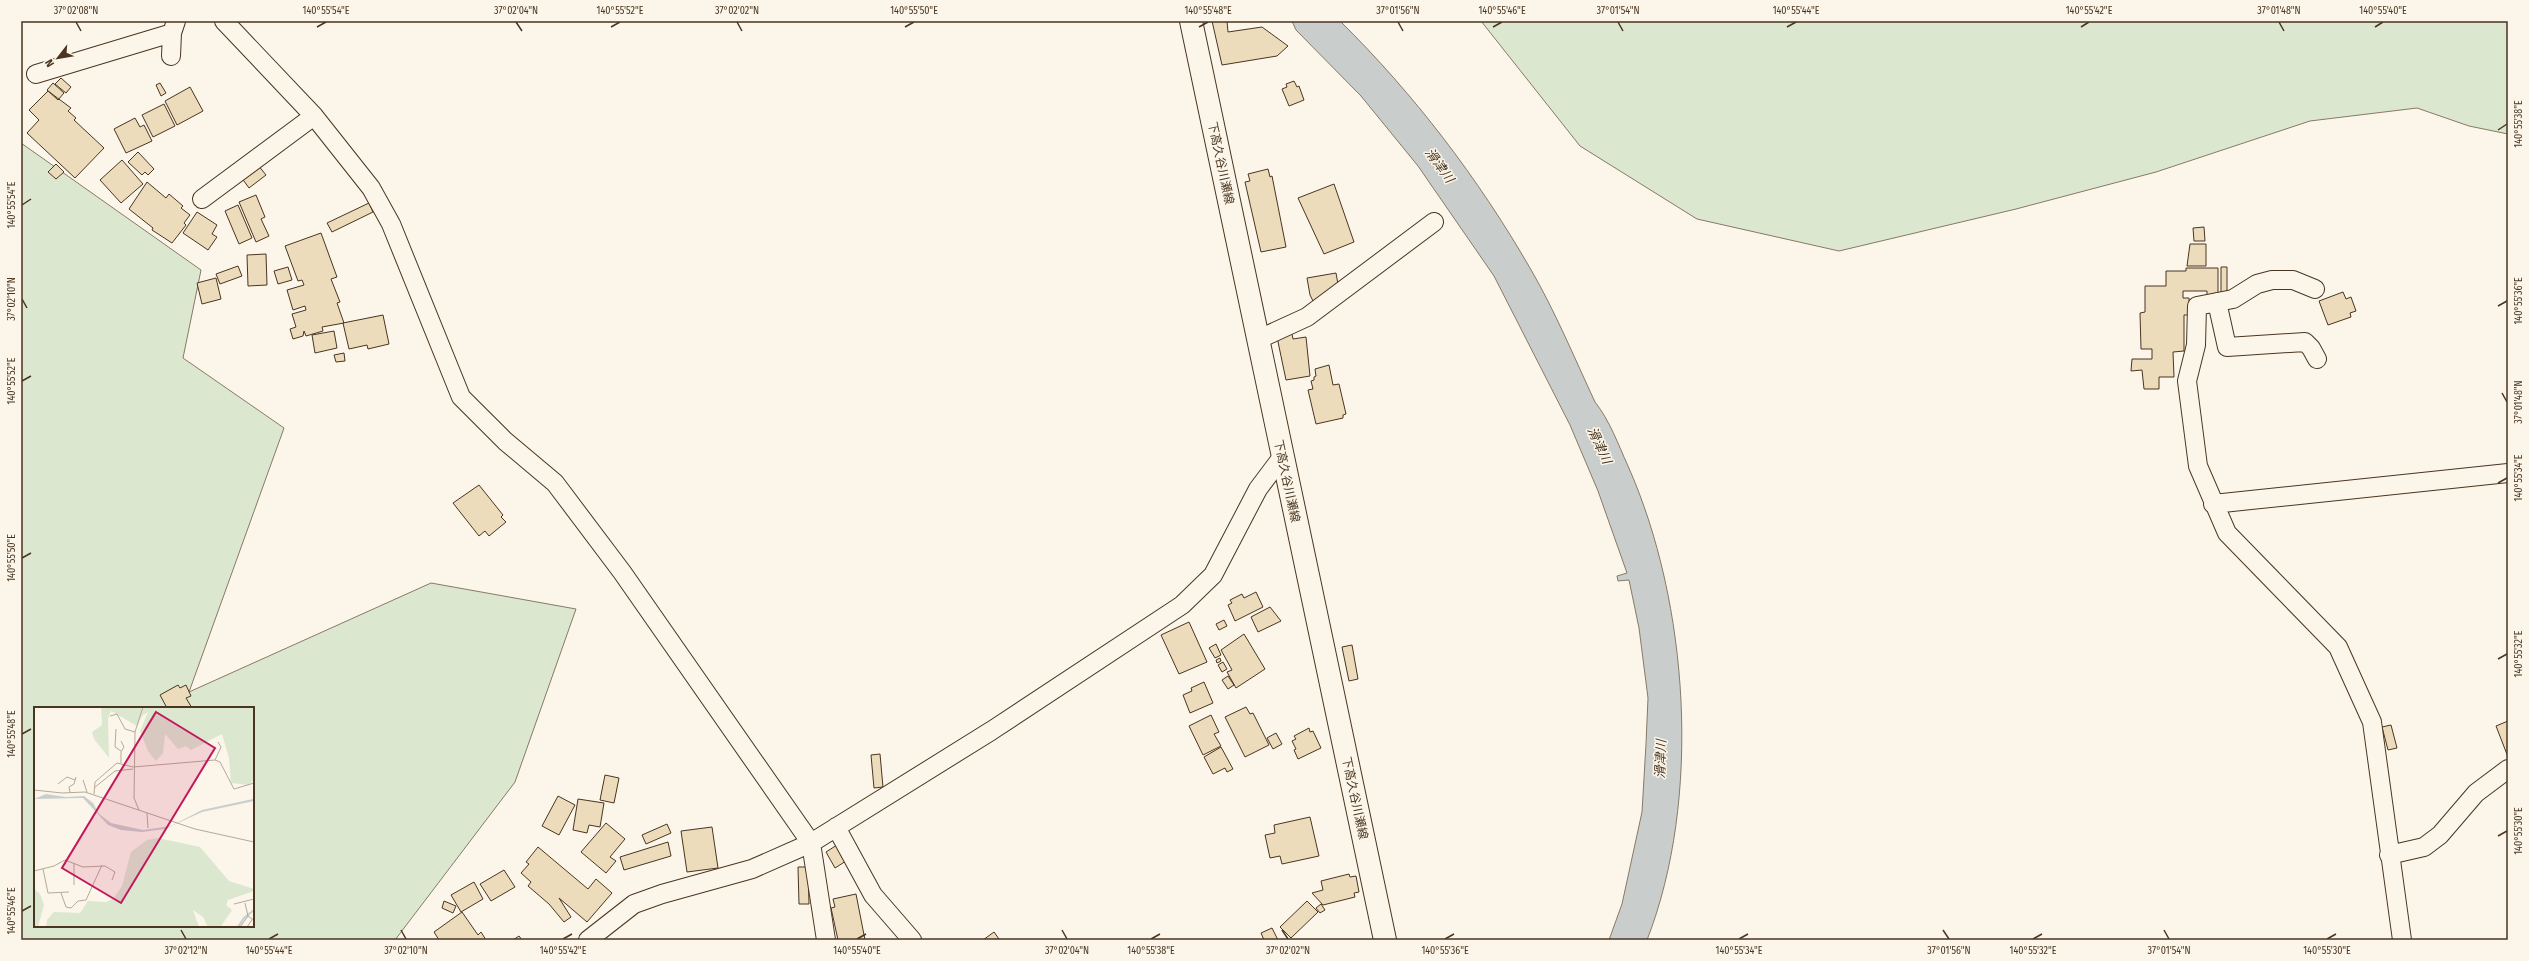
<svg xmlns="http://www.w3.org/2000/svg" width="2529" height="961" font-family="'Fira Sans Condensed','Noto Sans JP',sans-serif">
<style>
.green{fill:#dce7d0;stroke:#887966;fill-rule:evenodd}
.water{fill:#c9cecd;stroke:#887966}
.building{fill:#ecdcbc;stroke:#4a3520}
.lines{fill:none;stroke-linecap:round;stroke-linejoin:round}
.minor-casing{stroke:#4a3520;stroke-width:20}
.secondary-casing{stroke:#4a3520;stroke-width:24}
.minor{stroke:#fbf6e9;stroke-width:18}
.secondary{stroke:#fbf6e9;stroke-width:22}
.ticks{fill:none;stroke:#4a3520;stroke-width:1.5}
.labels{text-anchor:middle;stroke-width:3;stroke-linejoin:round;paint-order:stroke}
.street-label{font-size:12px;fill:#4a3520;stroke:#fbf6e9}
.water-label{font-size:13px;font-style:italic;fill:#4a3520;stroke:#fbf6e9}
.inset-river{fill:none;stroke:#c9cecd;stroke-width:2}
.inset-road{fill:none;stroke:#b4a999;stroke-width:1}
.view{fill:#c2185b;fill-opacity:0.15;stroke:#c2185b;stroke-width:2}
.inset-edge{fill:none;stroke:#4a3520;stroke-width:2}
.neatline{fill:none;stroke:#4a3520;stroke-width:1.5}
.ticks-label{font-size:10px;text-anchor:middle;fill:#4a3520}
</style>
<rect width="100%" height="100%" fill="#fbf6e9"/>
<path class="green" d="M1481 21H2508V134L2469 126 2417 108 2310 121 2156 172 2016 209 1839 251 1697 219 1580 146Z
M21 143 201 270 183 358 284 428 189 692 431 583 576 609 515 782 395 940H21ZM35 708H253V926H35Z"/>
<path class="water" d="M1292 21H1340C1414 94 1478 178 1530 268 1555 311 1574 357 1595 402 1610 421 1618 444 1628 466 1689 603 1702 799 1647 940H1609L1622 904 1642 812 1646 744 1648 698 1639 628 1629 580 1618 581 1617 576 1627 573 1598 491 1570 425 1494 276 1418 166 1361 96 1296 30Z"/>
<path class="building" d="M1212 21H1227L1228 32 1262 27 1288 46 1277 56 1222 65Z
M61 78 71 87 66 93 55 84Z
M1294 81 1297 87 1299 86 1304 100 1289 106 1282 89 1287 87 1286 84Z
M53 83 64 93 58 100 47 90Z
M160 83 166 93 161 96 156 85Z
M190 87 203 111 177 125 165 101Z
M48 91 71 108 68 111 76 118 74 120 104 148 75 178 27 133 39 120 29 110Z
M164 104 175 126 153 137 142 115Z
M135 118 140 127 144 125 152 141 126 153 114 129Z
M138 152 154 169 148 175 145 172 142 175 128 162Z
M122 160 143 184 121 203 100 180Z
M56 164 64 172 56 179 48 172Z
M258 165 266 175 249 188 241 177Z
M1268 169 1270 177 1272 176 1286 247 1261 252 1245 182 1250 181 1248 174Z
M147 182 166 198 169 194 183 206 181 208 190 215 184 223 186 225 172 243 152 230 153 228 129 209Z
M1334 184 1354 242 1324 254 1298 198Z
M256 195 265 217 261 219 269 236 256 242 239 202Z
M369 203 373 212 332 232 327 223Z
M238 205 252 238 239 244 225 211Z
M197 212 217 225 212 234 217 237 208 250 183 233Z
M2204 227 2205 241H2194L2193 228Z
M321 233 337 277 331 279 340 302 337 303 344 323 322 327 323 331 306 336 304 331 303 336 293 339 290 329 296 327 292 314 306 310 305 306 293 310 287 290 304 285 302 280 298 281 285 246Z
M2190 244H2206V266H2187Z
M266 254 267 285 248 286 247 255Z
M238 266 242 276 220 284 216 274Z
M288 267 292 280 278 284 274 271Z
M2221 267H2227V293H2221Z
M2186 268H2218V297H2207V291H2183V298H2189L2190 315H2184V351L2173 352 2174 377H2159V389H2144L2142 370 2131 371 2132 359H2152V349H2141L2140 313 2145 312V286H2166V271H2186Z
M1336 273 1339 290 1315 305 1310 295 1307 278Z
M216 278 221 299 202 304 197 283Z
M2343 292 2346 299 2351 297 2356 311 2350 313 2351 317 2328 325 2319 301Z
M383 315 389 344 368 349 367 345 349 349 343 323Z
M334 331 337 348 315 353 312 335Z
M1292 334 1293 339 1306 337 1310 376 1286 380 1277 337Z
M344 353 345 361 336 362 334 355Z
M1329 365 1333 385 1339 384 1346 414 1343 415V418L1316 424 1308 390 1313 389 1311 381 1314 380V377L1316 376 1315 369Z
M479 485 503 515 501 517 506 522 489 536 485 531 479 536 453 503Z
M1256 592 1263 607 1235 621 1228 605 1232 603 1230 600 1242 594 1244 598Z
M1270 607 1281 621 1258 632 1251 617Z
M1224 620 1227 626 1219 630 1216 624Z
M1189 622 1207 662 1179 674 1161 635Z
M1244 634 1265 669 1236 688 1227 672 1232 670 1221 650Z
M1216 644 1221 655 1215 658 1209 648Z
M1352 645 1358 679 1349 681 1342 647Z
M1220 658 1221 661 1217 663 1216 660Z
M1223 662 1227 669 1222 672 1218 665Z
M1228 676 1234 685 1228 689 1222 680Z
M1204 682 1213 703 1190 713 1183 695 1192 691 1191 688Z
M178 685 180 688 186 685 191 696 186 698 192 708H167L160 695Z
M1246 707 1250 714 1253 713 1269 745 1245 757 1225 717Z
M1211 715 1219 732 1214 734 1221 746 1203 755 1189 726Z
M2508 721V757L2496 726Z
M2391 725 2397 748 2388 750 2382 727Z
M1309 728 1310 732 1313 731 1321 748 1298 759 1294 750 1296 749 1292 741 1296 739 1294 736Z
M1276 733 1282 744 1273 749 1267 738Z
M1221 747 1233 769 1227 772 1225 768 1213 774 1204 757Z
M880 754 883 787 874 788 871 755Z
M605 775 619 778 614 803 600 800Z
M558 796 575 805 559 835 542 826Z
M578 799 604 803 600 827 589 825 587 833 573 830Z
M1310 817 1319 856 1282 864 1280 856 1270 858 1265 835 1275 833 1274 825Z
M606 823 625 839 610 857 616 861 606 873 581 852Z
M667 824 671 833 646 844 642 835Z
M712 827 718 868 687 872 681 831Z
M668 842 671 856 624 870 620 857Z
M837 845 846 861 835 868 826 852Z
M538 847 588 889 596 879 612 893 587 922 559 898 571 917 564 922 549 904 528 886 531 882 521 873 529 864 526 862Z
M798 867H808L809 904H799Z
M504 870 515 887 491 901 480 884Z
M1349 874 1350 877 1356 876 1359 892 1354 893 1355 897 1323 905 1312 893 1323 890 1321 881Z
M474 882 483 899 461 912 451 895Z
M856 894 865 940H838L831 908 835 907 833 899Z
M444 901 456 906 453 913 442 908Z
M1307 901 1318 912 1291 938 1280 927Z
M1321 904 1325 910 1320 913 1316 908Z
M462 912 478 935 481 932 486 940H439L434 932Z
M1272 928 1278 940H1264L1261 933Z
M994 932 999 939 983 940Z
M519 936 522 940H513Z"/>
<g class="lines">
<g class="minor-casing">
<path id="minor" d="M224 21 314 116 371 188 391 224 461 397 505 441 555 483 622 572 811 843 826 940
M171 56 172 33 176 21
M36 74 172 33
M202 199 314 116
M2315 289 2293 280H2272L2257 284 2233 299 2197 306 2196 345 2187 381 2198 466 2227 533 2338 647 2372 722 2402 940
M2217 302 2227 347 2305 342 2311 348 2317 359
M1257 340 1307 317 1434 222
M2213 504 2508 473
M836 827 873 895 912 940
M2389 855 2424 847 2440 835 2476 793 2508 769
M588 940 634 904 662 894 752 869 811 843 991 731 1182 605 1213 575 1258 489 1282 457"/>
</g>
<g class="secondary-casing">
<path id="secondary" d="M1191 21 1385 940"/>
</g>
<use href="#minor" class="minor"/>
<use href="#secondary" class="secondary"/>
</g>
<path class="ticks" d="M76 22 81 31M516 22 522 31M737 22 742 31M1398 22 1403 31M1618 22 1623 31M2279 22 2284 31M317 27 326 22M611 27 620 22M905 27 914 22M1199 27 1208 22M1493 27 1502 22M1787 27 1796 22M2081 27 2089 22M2375 27 2383 22M2498 130 2507 124M22 205 31 199M22 299 27 308M2498 306 2507 301M22 381 31 376M2502 393 2507 402M2498 483 2507 478M22 558 31 553M2498 659 2507 654M22 734 31 729M2498 836 2507 831M22 911 31 906M181 930 186 939M401 930 406 939M1062 930 1067 939M1282 930 1288 939M1943 930 1949 939M2164 930 2169 939M269 939 278 934M563 939 572 934M857 939 866 934M1151 939 1160 934M1445 939 1454 934M1739 939 1748 934M2033 939 2042 934M2327 939 2336 934"/>
<g class="labels">
<g class="street-label">
<text transform="translate(1221 163) rotate(78)" y="4">下高久谷川瀬線</text>
<text transform="translate(1287 481) rotate(78)" y="4">下高久谷川瀬線</text>
<text transform="translate(1355 798) rotate(78)" y="4">下高久谷川瀬線</text>
</g>
<g class="water-label">
<text transform="translate(1440 165) rotate(54)" y="5">滑津川</text>
<text transform="translate(1600 445) rotate(65)" y="5">滑津川</text>
<text transform="translate(1660 759) rotate(-88)" y="5">滑津川</text>
</g>
</g>
<g transform="translate(34 707)">
<rect width="220" height="220" fill="#fbf6e9"/>
<path d="M67 0H220V72L215 78 197 76 195 51 188 27 157 43 152 39 144 42 131 27 129 46 122 54 114 44 106 24 114 5 108 9 103 19 77 4 74 12 75 51 60 32 58 25 68 18ZM124 131 166 140 195 174 220 182V184L194 193 192 198 198 203 187 219 174 220 169 210 159 203 165 220H12L13 213 20 205 46 206 54 194 72 195 79 192 88 179 97 145 113 133ZM0 182 6 187 10 198 4 220H0Z" fill="#dce7d0"/>
<path d="M12 87 32 90 50 89 59 96 65 107 77 116 109 123 137 119 168 103 219 92 220 94 168 105 131 122 108 125 87 123 74 118 49 91 0 92Z" fill="#c9cecd"/>
<path class="inset-river" d="M204 220 210 211 220 203"/>
<path class="inset-road" d="M76 9 83 7 91 22 101 25 100 91 105 103M82 22 81 40 87 44M101 25 109 0M87 34 90 40 87 45V56M181 53 187 40 184 35M49 73 53 85M24 77 33 70 41 73M60 81 81 64 99 62M0 83 28 86 51 85 161 122 220 135M36 85 35 80 40 77 42 70M60 87 61 75 83 56 99 60 181 53 186 55 200 82 220 76M113 106 114 121M40 156V178M9 162 14 186 35 185M0 164 20 159 31 153 49 160 71 159 81 165 78 173M27 186 32 200 37 201 44 194 52 193 68 158M211 196 214 209 218 212M200 197 220 192M206 220 214 209M213 220 220 210"/>
<path class="view" d="M122 5 181 41 87 196 28 161Z"/>
<rect width="220" height="220" class="inset-edge"/>
</g>
<rect width="2529" height="961" fill="none" stroke="#fbf6e9" stroke-width="44"/>
<g transform="translate(58 58) rotate(239)" stroke="#fbf6e9" stroke-width="3" paint-order="stroke">
<path d="M0-3L7 15L0 10L-7 15Z" fill="#4a3520"/>
<text y="-6" font-size="11" font-weight="bold" text-anchor="middle" fill="#4a3520">N</text>
</g>
<rect x="22" y="22" width="2485" height="917" class="neatline"/>
<g class="ticks-label">
<text x="76" y="14">37°02'08"N</text>
<text x="326" y="14">140°55'54"E</text>
<text x="516" y="14">37°02'04"N</text>
<text x="620" y="14">140°55'52"E</text>
<text x="737" y="14">37°02'02"N</text>
<text x="914" y="14">140°55'50"E</text>
<text x="1208" y="14">140°55'48"E</text>
<text x="1398" y="14">37°01'56"N</text>
<text x="1502" y="14">140°55'46"E</text>
<text x="1618" y="14">37°01'54"N</text>
<text x="1796" y="14">140°55'44"E</text>
<text x="2089" y="14">140°55'42"E</text>
<text x="2279" y="14">37°01'48"N</text>
<text x="2383" y="14">140°55'40"E</text>
<text transform="translate(2518 124) rotate(-90)" y="4">140°55'38"E</text>
<text transform="translate(11 205) rotate(-90)" y="4">140°55'54"E</text>
<text transform="translate(11 299) rotate(-90)" y="4">37°02'10"N</text>
<text transform="translate(2518 301) rotate(-90)" y="4">140°55'36"E</text>
<text transform="translate(11 381) rotate(-90)" y="4">140°55'52"E</text>
<text transform="translate(2518 402) rotate(-90)" y="4">37°01'48"N</text>
<text transform="translate(2518 478) rotate(-90)" y="4">140°55'34"E</text>
<text transform="translate(11 558) rotate(-90)" y="4">140°55'50"E</text>
<text transform="translate(2518 654) rotate(-90)" y="4">140°55'32"E</text>
<text transform="translate(11 734) rotate(-90)" y="4">140°55'48"E</text>
<text transform="translate(2518 831) rotate(-90)" y="4">140°55'30"E</text>
<text transform="translate(11 911) rotate(-90)" y="4">140°55'46"E</text>
<text x="186" y="954">37°02'12"N</text>
<text x="269" y="954">140°55'44"E</text>
<text x="406" y="954">37°02'10"N</text>
<text x="563" y="954">140°55'42"E</text>
<text x="857" y="954">140°55'40"E</text>
<text x="1067" y="954">37°02'04"N</text>
<text x="1151" y="954">140°55'38"E</text>
<text x="1288" y="954">37°02'02"N</text>
<text x="1445" y="954">140°55'36"E</text>
<text x="1739" y="954">140°55'34"E</text>
<text x="1949" y="954">37°01'56"N</text>
<text x="2033" y="954">140°55'32"E</text>
<text x="2169" y="954">37°01'54"N</text>
<text x="2327" y="954">140°55'30"E</text>
</g>
</svg>
